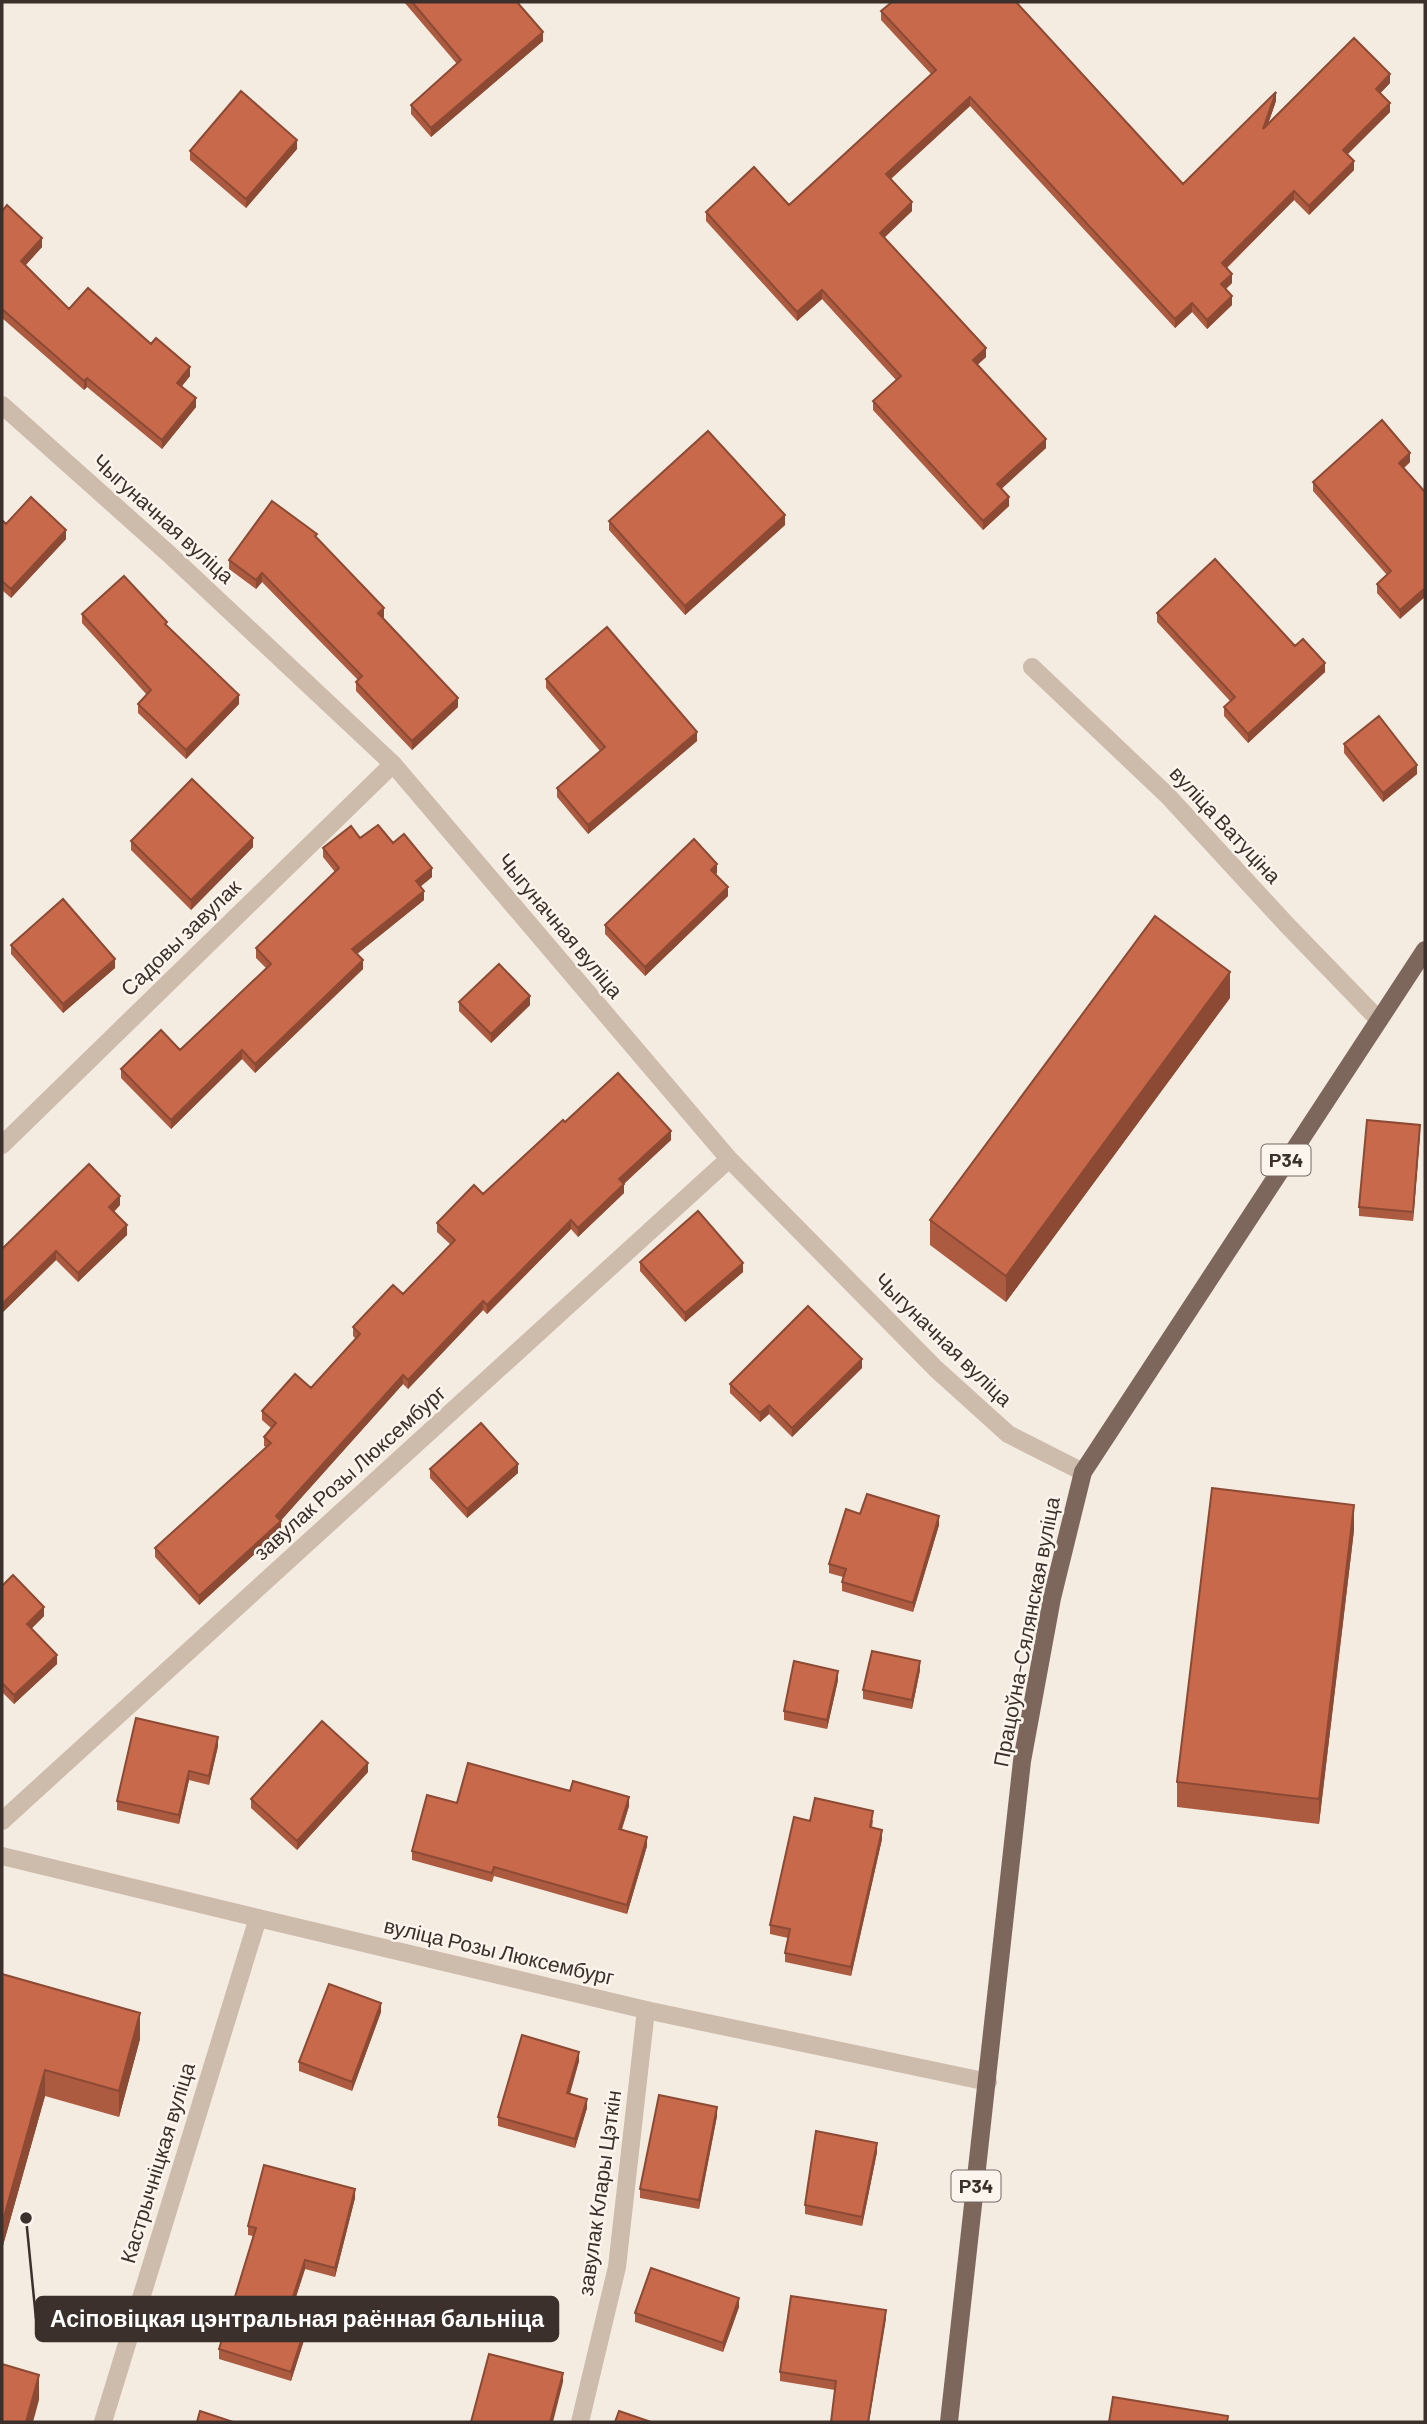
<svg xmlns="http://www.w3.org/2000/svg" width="1427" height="2424" font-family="Barlow,sans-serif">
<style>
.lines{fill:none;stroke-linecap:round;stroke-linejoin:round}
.minor{stroke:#cdbbac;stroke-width:18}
.tertiary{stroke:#cdbbac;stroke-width:18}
.primary{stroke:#7d675c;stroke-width:18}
.wall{fill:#ac5a40}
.shaded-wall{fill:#8c4a34}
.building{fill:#c8694b;stroke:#8c4a34;stroke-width:2}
.labels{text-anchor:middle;stroke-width:5;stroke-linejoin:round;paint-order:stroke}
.shield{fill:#fbf5ee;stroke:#756b66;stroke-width:2}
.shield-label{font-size:19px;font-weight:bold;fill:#3b302b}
.street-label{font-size:21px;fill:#3b302b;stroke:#fbf5ee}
.leader{fill:none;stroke:#3b302b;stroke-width:2.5}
.callout-dot{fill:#3b302b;stroke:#fbf5ee;stroke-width:2.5}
.callout{fill:#3b302b;stroke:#3b302b;stroke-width:2.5}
.callout-label{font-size:23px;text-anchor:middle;font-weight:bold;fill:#fff}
</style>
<rect width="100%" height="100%" fill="#f4ebe1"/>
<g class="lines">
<path class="minor" d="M2 405 169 554 393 764 729 1159 936 1369 1008 1434 1083 1472
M1032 667 1168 796 1287 925 1379 1020
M2 1145 393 764
M2 1821 729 1159
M2 1856 258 1918
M580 2422 617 2267 646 2010"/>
<path class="tertiary" d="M103 2422 258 1918 646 2010 988 2082"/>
<path class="primary" d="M949 2422 1022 1761 1052 1598 1083 1472 1425 950"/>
</g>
<path class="wall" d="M404 2H517L543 41 431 137 411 114V105L457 64Z
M891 2H1016L1183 184 1276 101 1268 124 1390 83 1380 93 1390 112 1347 154 1354 170 1309 215 1294 200 1227 268 1232 283 1226 289 1232 305 1207 329 1192 312 1175 328 970 106 891 179 912 211 884 237 986 357 977 365 1046 448 1001 489 1009 506 983 530 873 410V401L896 380 822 299 797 321 706 221V212L789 205 931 74 881 20V11Z
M297 149 246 208 190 160V151Z
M2 211 42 247 25 266 69 309 151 344 190 376 182 386 196 407 162 449 87 387 84 390 2 318Z
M1410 462 1404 468 1400 619 1377 593V584L1387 575 1313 491V482Z
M2 520 6 524 66 539 11 598 2 590Z
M609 521 785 525 685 615 609 530Z
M317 538 384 617 383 618 458 707 412 750 356 691V682L358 680 262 582 256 589 229 569V560Z
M1157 613 1295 646 1325 672 1248 743 1224 716V707L1230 701 1157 622Z
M82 614 167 626 239 704 186 759 138 713V704L147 695 82 623Z
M546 679 697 741 588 834 557 797V788L600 751 546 688Z
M1344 744 1417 774 1383 802 1344 753Z
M360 838 393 843 432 877 420 887 424 900 357 954 363 969 255 1073 242 1059 171 1129 121 1078V1069L180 1050 266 968 256 958V948L335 872 323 857V848Z
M131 841 253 847 191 910 131 850Z
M717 873 716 874 728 896 645 976 605 934V925Z
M11 945 115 968 63 1013 11 954Z
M1230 998 1006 1302 930 1245V1220Z
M459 1002 530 1005 491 1043 459 1011Z
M565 1122 671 1140 624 1184V1193L578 1237 571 1229 487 1314 483 1310 408 1389 403 1384 280 1521 281 1530 199 1605 155 1557V1548L266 1447 264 1446V1437L271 1428 262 1420V1411L311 1388 356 1339 353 1336V1327L403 1294 451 1245 437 1232V1223L483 1194Z
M1420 1134 1413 1221 1359 1216V1207Z
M120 1205 114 1212 127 1235 78 1282 56 1260 2 1313V1249Z
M640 1262 743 1272 685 1322 640 1271Z
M862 1368 792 1437 769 1414 760 1422 730 1393V1384Z
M430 1469 518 1473 467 1518 430 1478Z
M860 1514 939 1525 913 1612 842 1591V1582L843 1577 829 1573V1564Z
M1354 1530 1319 1824 1177 1807V1782Z
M2 1586 44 1616 31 1629 57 1664 14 1704 2 1692Z
M920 1670 912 1709 863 1699V1690Z
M838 1680 827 1729 784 1720V1711Z
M218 1746 209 1785 189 1780 179 1824 117 1810V1801Z
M368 1772 297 1850 251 1808V1799Z
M570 1791 629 1806 622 1829 647 1846 627 1914 494 1876 492 1882 412 1860V1851L457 1803Z
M873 1820 872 1828 882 1839 851 1976 785 1962V1953L788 1938 770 1934V1925L810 1821Z
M2 1974 140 2039 119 2117 45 2096 2 2249Z
M381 2012 352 2091 299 2071V2062Z
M579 2061 570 2094 587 2108 575 2148 498 2126V2117Z
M717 2116 699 2209 640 2198V2189Z
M877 2152 862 2226 805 2214V2205Z
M355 2198 335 2277 305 2269 288 2322 305 2337 291 2381 219 2359V2349L253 2236 248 2235V2226Z
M739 2307 723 2352 635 2322V2313Z
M886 2319 835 2390 780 2381V2372Z"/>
<path class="shaded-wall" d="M543 32V41L431 137V128Z
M1390 74V83L1376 98V89Z
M1276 92V101L1263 138V129Z
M970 97V106L886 183V174Z
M1390 103V112L1343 159V150Z
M297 140V149L246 208V199Z
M1354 161V170L1309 215V206Z
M1294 191V200L1222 272V263Z
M912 202V211L880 242V233Z
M42 238V247L21 270V261Z
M1232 274V283L1221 293V284Z
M822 290V299L797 321V312Z
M1232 296V305L1207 329V320Z
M1192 303V312L1175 328V319Z
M986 348V357L973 369V360Z
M190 367V376L177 392V383Z
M87 378V387L84 390V381Z
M196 398V407L162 449V440Z
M1046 439V448L997 493V484Z
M1410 453V462L1399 472V463Z
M1009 497V506L983 530V521Z
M785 515V525L685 615V606Z
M66 530V539L11 598V589Z
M262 573V582L256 589V580Z
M1425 588V597L1400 619V610Z
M384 608V617L378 622V613Z
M1325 663V672L1248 743V734Z
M239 695V704L186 759V750Z
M458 698V707L412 750V741Z
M697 732V741L588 834V825Z
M1417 765V774L1383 802V793Z
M253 838V847L191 910V900Z
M717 864V873L711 879V870Z
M432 868V877L416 890V881Z
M728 887V896L645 976V967Z
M424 891V900L352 958V949Z
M115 959V968L63 1013V1004Z
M363 960V969L255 1073V1064Z
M1230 972V998L1006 1302V1276Z
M530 996V1005L491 1043V1034Z
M242 1050V1059L171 1129V1120Z
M1420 1125V1134L1413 1221V1212Z
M671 1131V1140L619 1188V1179Z
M624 1184V1193L578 1237V1228Z
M120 1196V1205L109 1216V1207Z
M571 1220V1229L487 1314V1305Z
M127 1225V1235L78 1282V1273Z
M56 1251V1260L2 1313V1304Z
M743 1263V1272L685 1322V1313Z
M483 1301V1310L408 1389V1380Z
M862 1359V1368L792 1437V1428Z
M403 1375V1384L277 1525 281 1521V1530L199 1605V1596L276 1516Z
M769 1405V1414L760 1422V1413Z
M518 1464V1473L467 1518V1509Z
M1354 1505V1530L1319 1824V1799Z
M939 1516V1525L913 1612V1603Z
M44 1607V1616L27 1633V1624Z
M57 1655V1664L14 1704V1695Z
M920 1661V1670L912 1709V1700Z
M838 1671V1680L827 1729V1720Z
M218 1737V1746L209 1785V1776Z
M368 1763V1772L297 1850V1841Z
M189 1771V1780L179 1824V1815Z
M629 1797V1806L619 1838V1829Z
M882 1830V1839L851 1976V1967Z
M647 1837V1846L627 1914V1905Z
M381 2003V2012L352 2091V2082Z
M140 2013V2039L119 2117V2091Z
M579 2052V2061L567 2102V2093Z
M45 2070V2096L2 2249V2224Z
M587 2099V2108L575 2148V2139Z
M717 2107V2116L699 2209V2200Z
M877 2143V2152L862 2226V2217Z
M355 2189V2198L335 2277V2268Z
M305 2260V2269L285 2330V2321Z
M739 2298V2307L723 2352V2343Z
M886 2310V2319L869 2422H868Z
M305 2328V2337L291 2381V2372Z
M563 2373V2382L553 2422H550Z
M39 2375V2400L33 2422H26Z"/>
<path class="building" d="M412 2H517L543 32 431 128 411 105 461 60Z
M892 2H1016L1183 184 1276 92 1263 129 1354 38 1390 74 1376 89 1390 103 1343 150 1354 161 1309 206 1294 191 1222 263 1232 274 1221 284 1232 296 1207 320 1192 303 1175 319 970 97 886 174 912 202 880 233 986 348 973 360 1046 439 997 484 1009 497 983 521 873 401 901 376 822 290 797 312 706 212 754 167 789 205 936 70 881 11Z
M241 91 297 140 246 199 190 151Z
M7 205 42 238 21 261 69 309 88 288 151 344 156 338 190 367 177 383 196 398 162 440 87 378 84 381 2 309V211Z
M1382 420 1410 453 1399 463 1425 492V588L1400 610 1377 584 1391 571 1313 482Z
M708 431 785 515 685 606 609 521Z
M31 497 66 530 11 589 2 581V520L6 524Z
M272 501 317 534 315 536 384 608 378 613 458 698 412 741 356 682 362 676 262 573 256 580 229 560Z
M1215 559 1295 646 1303 639 1325 663 1248 734 1224 707 1235 697 1157 613Z
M124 576 167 622 165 624 239 695 186 750 138 704 151 690 82 614Z
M607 627 697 732 588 825 557 788 605 747 546 679Z
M1379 716 1417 765 1383 793 1344 744Z
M192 779 253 838 191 900 131 841Z
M378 825 393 843 404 834 432 868 416 881 424 891 352 949 363 960 255 1064 242 1050 171 1120 121 1069 161 1030 180 1050 271 964 256 948 339 868 323 848 351 826 360 838Z
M694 839 717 864 711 870 728 887 645 967 605 925Z
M63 899 115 959 63 1004 11 945Z
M1155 916 1230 972 1006 1276 930 1220Z
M499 964 530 996 491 1034 459 1002Z
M618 1073 671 1131 619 1179 624 1184 578 1228 571 1220 487 1305 483 1301 408 1380 403 1375 276 1516 281 1521 199 1596 155 1548 271 1443 264 1437 276 1423 262 1411 295 1374 311 1388 360 1334 353 1327 393 1285 403 1294 455 1240 437 1223 474 1185 483 1194 563 1120 565 1122Z
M1367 1120 1420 1125 1413 1212 1359 1207Z
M89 1164 120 1196 109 1207 127 1225 78 1273 56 1251 2 1304V1249Z
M698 1211 743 1263 685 1313 640 1262Z
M808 1306 862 1359 792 1428 769 1405 760 1413 730 1384Z
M481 1423 518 1464 467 1509 430 1469Z
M1212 1488 1354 1505 1319 1799 1177 1782Z
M867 1494 939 1516 913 1603 842 1582 846 1569 829 1564 846 1509 860 1514Z
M13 1575 44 1607 27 1624 57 1655 14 1695 2 1683V1586Z
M872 1651 920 1661 912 1700 863 1690Z
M794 1661 838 1671 827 1720 784 1711Z
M136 1718 218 1737 209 1776 189 1771 179 1815 117 1801Z
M322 1721 368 1763 297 1841 251 1799Z
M468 1763 570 1791 573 1781 629 1797 619 1829 647 1837 627 1905 494 1867 492 1873 412 1851 427 1795 457 1803Z
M815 1798 873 1811 870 1827 882 1830 851 1967 785 1953 790 1929 770 1925 794 1817 810 1821Z
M2 1974 140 2013 119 2091 45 2070 2 2224Z
M329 1984 381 2003 352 2082 299 2062Z
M522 2035 579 2052 567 2093 587 2099 575 2139 498 2117Z
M659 2095 717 2107 699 2200 640 2189Z
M816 2131 877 2143 862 2217 805 2205Z
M264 2165 355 2189 335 2268 305 2260 285 2321 305 2328 291 2372 219 2349 256 2228 248 2226Z
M651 2268 739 2298 723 2343 635 2313Z
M791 2296 886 2310 868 2422H831L836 2381 780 2372Z
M489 2354 563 2373 550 2422H471Z
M2 2364 39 2375 26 2422H2Z
M1113 2397 1228 2416 1227 2422H1109Z
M200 2411 233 2422H197Z
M619 2411 651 2422H615Z"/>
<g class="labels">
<g class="shield">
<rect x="1261.5" y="1144.5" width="49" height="31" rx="5"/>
<rect x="951.5" y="2170.5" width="49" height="31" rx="5"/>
</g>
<g class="shield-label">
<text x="1286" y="1167">Р34</text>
<text x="976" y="2193">Р34</text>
</g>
<g class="street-label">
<text transform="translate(163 519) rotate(42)" y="7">Чыгуначная вуліца</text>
<text transform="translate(1225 825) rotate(47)" y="7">вуліца Ватуціна</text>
<text transform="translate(560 926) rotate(50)" y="7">Чыгуначная вуліца</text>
<text transform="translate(181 938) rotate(-44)" y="7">Садовы завулак</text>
<text transform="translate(943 1340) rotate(44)" y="7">Чыгуначная вуліца</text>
<text transform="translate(350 1473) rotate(-42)" y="7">завулак Розы Люксембург</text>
<text transform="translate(1027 1632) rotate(-79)" y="7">Працоўна-Сялянская вуліца</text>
<text transform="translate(499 1952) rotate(13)" y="7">вуліца Розы Люксембург</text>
<text transform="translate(158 2163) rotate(-73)" y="7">Кастрычніцкая вуліца</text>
<text transform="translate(600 2193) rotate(-82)" y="7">завулак Клары Цэткін</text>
</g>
</g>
<path class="leader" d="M26 2218L36 2319"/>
<circle class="callout-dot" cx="26" cy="2218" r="7"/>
<rect class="callout" x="36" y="2297" width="522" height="44" rx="7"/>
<g class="callout-label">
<text x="297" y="2327">Асіповіцкая цэнтральная раённая бальніца</text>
</g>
<rect width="1427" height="2424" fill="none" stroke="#3b302b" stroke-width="7"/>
</svg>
